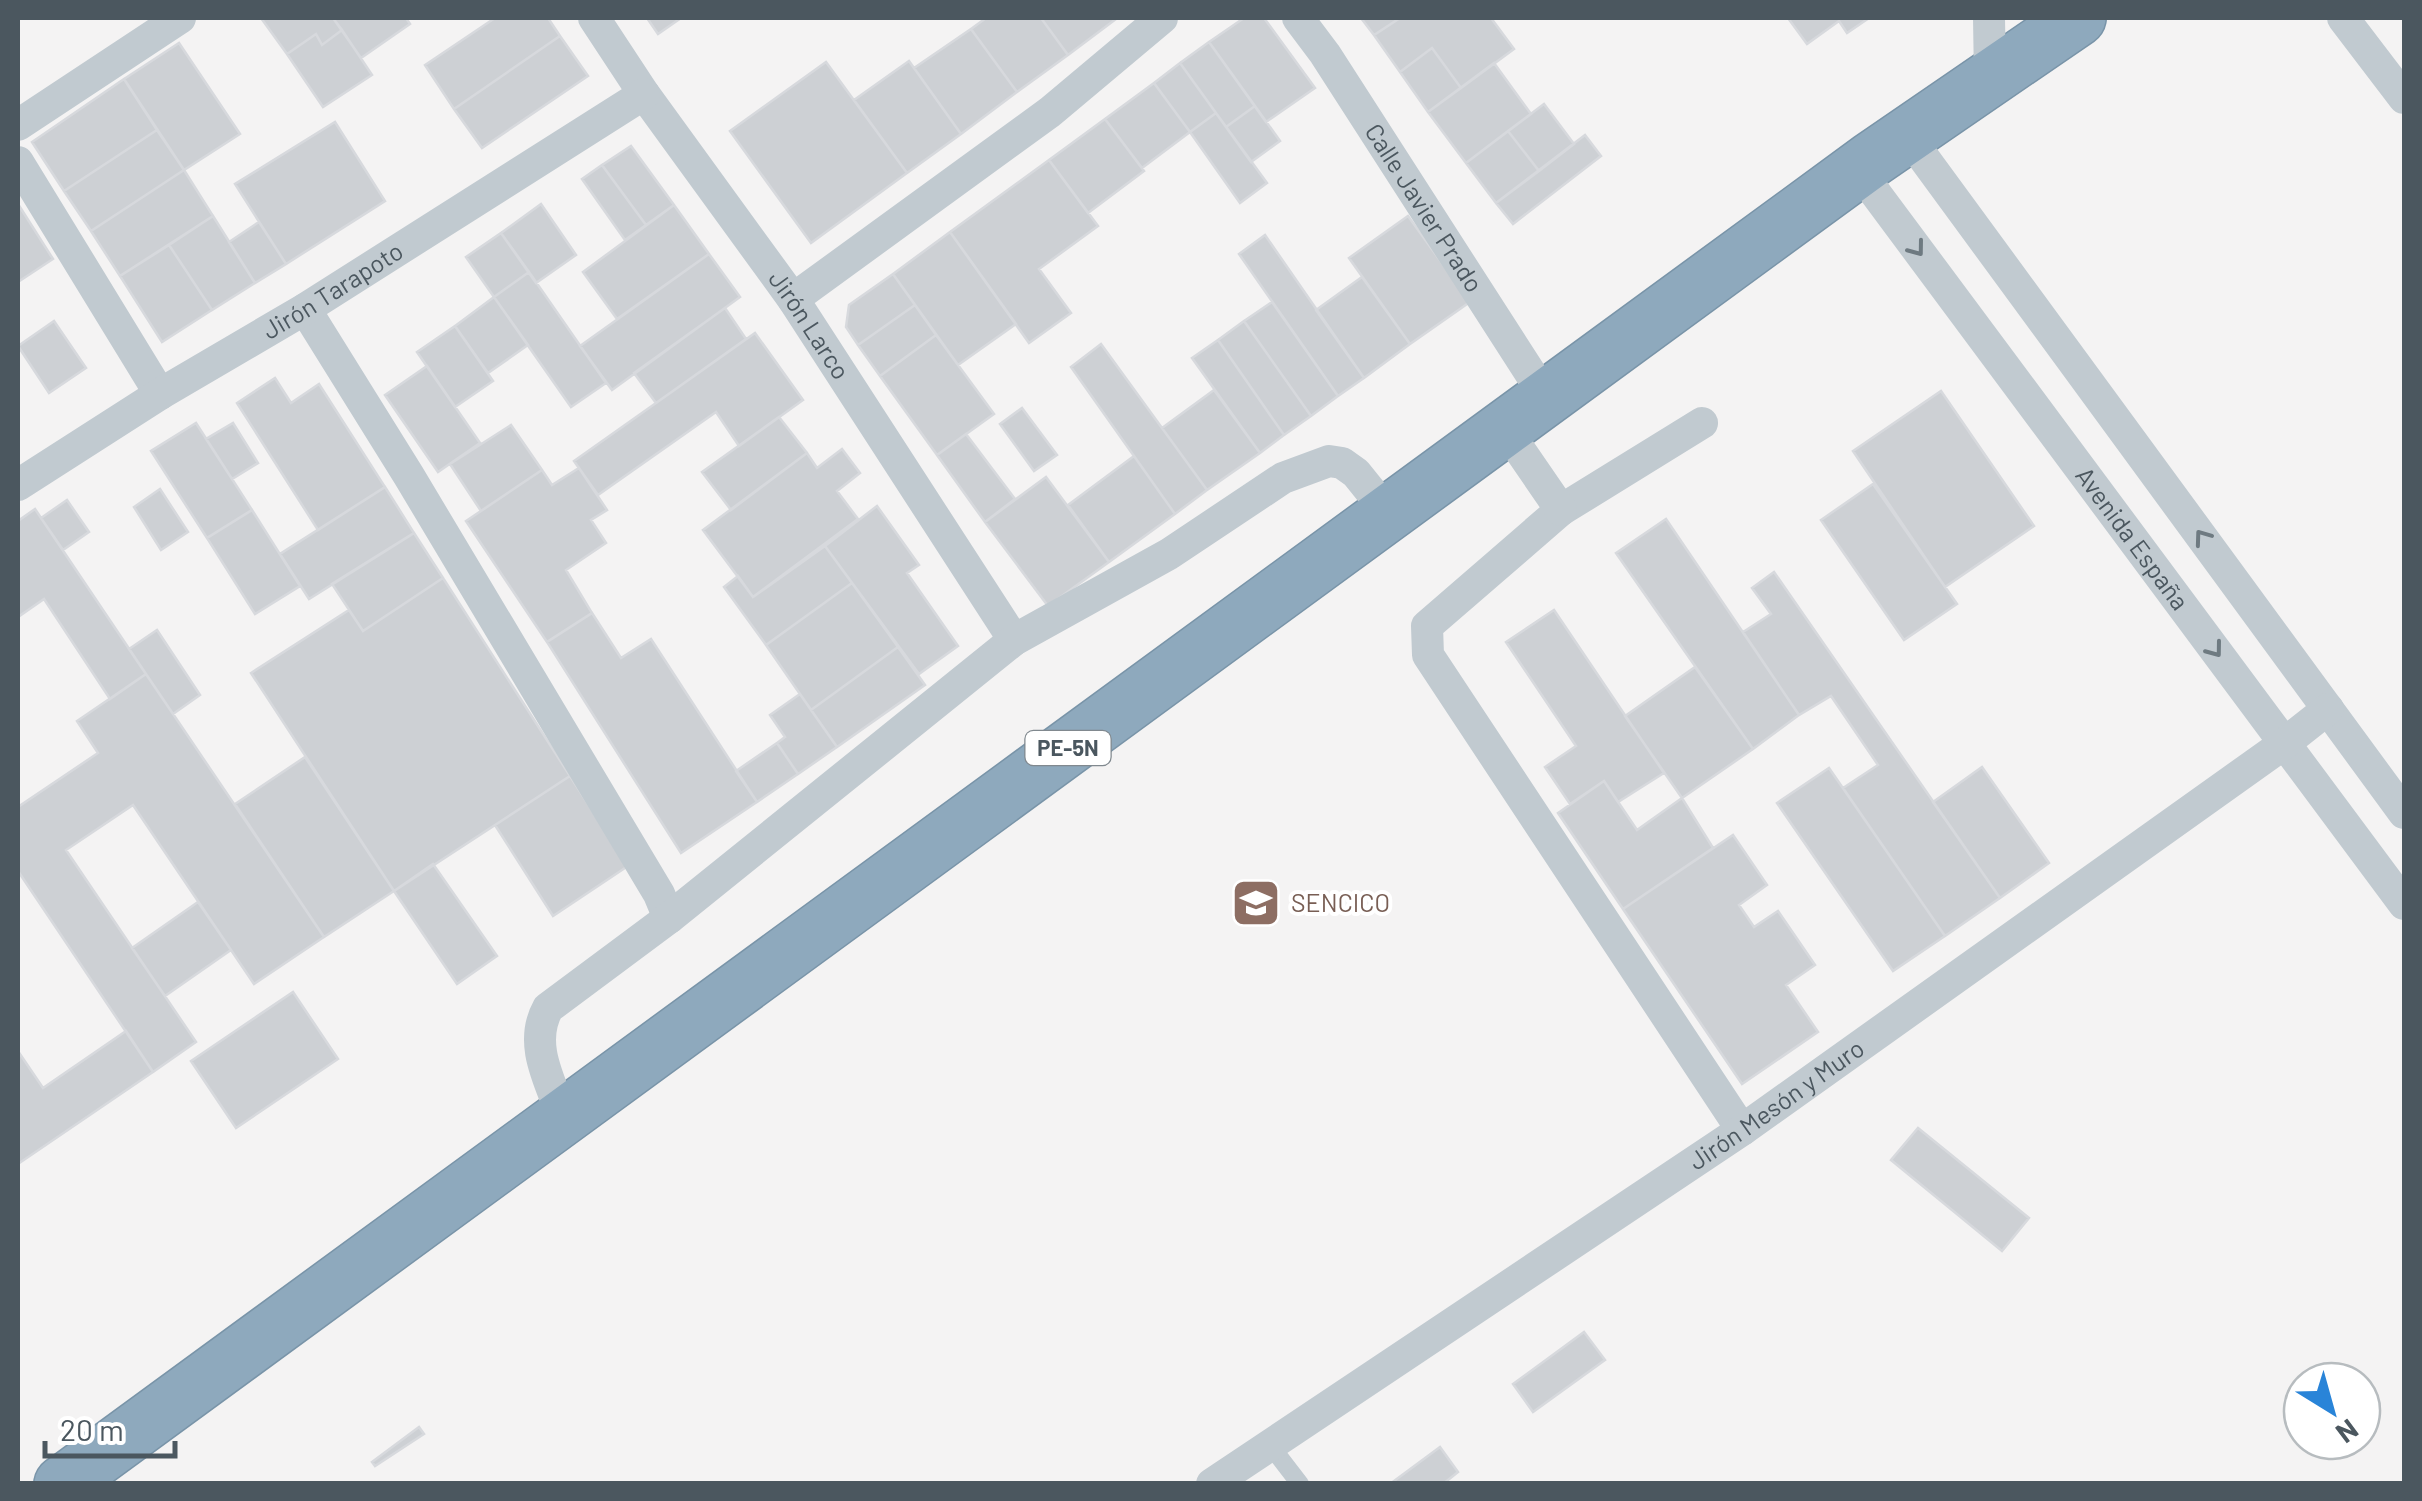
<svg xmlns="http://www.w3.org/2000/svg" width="2422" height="1501" font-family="Barlow,sans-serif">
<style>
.building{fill:#cdd0d4;stroke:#d7d9dd;stroke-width:2.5}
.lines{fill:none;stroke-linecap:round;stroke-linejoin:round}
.highway-casing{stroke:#7994a8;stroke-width:58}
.lane{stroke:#c1cad0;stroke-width:18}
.street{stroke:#c1cad0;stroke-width:32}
.highway{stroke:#8ea9bd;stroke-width:55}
.oneway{stroke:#6e7a81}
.labels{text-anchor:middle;stroke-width:8;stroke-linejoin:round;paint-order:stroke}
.shield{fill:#fff;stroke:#81898f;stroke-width:2.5}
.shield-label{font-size:22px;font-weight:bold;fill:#4b575f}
.street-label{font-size:25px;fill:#4b575f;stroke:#fff}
.education-label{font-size:25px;fill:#785e54;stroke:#fff;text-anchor:start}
</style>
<rect width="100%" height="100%" fill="#f4f3f3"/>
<path class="building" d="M261 18H333L342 30 322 45 316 34 287 54Z
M333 18H406L410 24 361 58Z
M495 18H548L560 36 454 109 425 65Z
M647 18H681L658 34Z
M986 18H1041L1068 55 1017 92 971 29Z
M1041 18H1114L1116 19 1068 55Z
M1244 18H1264L1315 88 1266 122 1209 42Z
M1361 18H1400L1374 35Z
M1400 18H1491L1514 49 1461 88 1432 48 1400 72 1374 35Z
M1788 18H1869L1847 33 1839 21 1807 44Z
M971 29 1017 92 961 134 914 68Z
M342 30 372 75 323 107 287 54 316 34 322 45Z
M560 36 588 76 482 148 454 109Z
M1209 42 1255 106 1226 127 1180 63Z
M179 43 240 134 184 170 124 79Z
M1432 48 1461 88 1428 112 1400 72Z
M909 61 961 134 907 173 854 100Z
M826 62 907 173 811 243 730 131Z
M1180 63 1216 113 1190 132 1154 83Z
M1494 63 1531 114 1466 163 1428 112Z
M124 79 157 130 64 191 32 142Z
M1154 83 1190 132 1142 168 1105 119Z
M1544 104 1574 144 1539 171 1508 131Z
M1255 106 1280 141 1251 162 1226 127Z
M1216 113 1267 183 1240 203 1190 132Z
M1105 119 1144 171 1088 213 1049 160Z
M335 122 385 201 286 264 235 184Z
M157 130 184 170 91 231 64 191Z
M1508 131 1539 171 1496 203 1466 163Z
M1585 135 1601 156 1513 224 1496 203Z
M631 146 674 205 646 225 602 165Z
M1049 160 1098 226 1039 269 1071 313 1029 343 950 232Z
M602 165 646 225 625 240 582 179Z
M184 170 213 216 120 276 91 231Z
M18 204 53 259 18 282Z
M541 204 576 255 536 283 501 233Z
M674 205 709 254 617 319 583 272Z
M213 216 255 283 212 310 169 245Z
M1408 216 1470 302 1410 344 1349 258Z
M259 222 286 264 255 283 229 242Z
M950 232 1016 324 958 365 893 274Z
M501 233 529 272 494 297 466 257Z
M1265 235 1364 378 1338 396 1239 254Z
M169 245 212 310 162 342 120 276Z
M709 254 740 297 612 390 580 346Z
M529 272 606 383 571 407 494 297Z
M893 274 915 305 858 345 846 327 849 305Z
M1362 277 1410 344 1364 378 1316 310Z
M494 297 528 345 488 373 455 326Z
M1272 302 1338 396 1311 416 1244 321Z
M915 305 936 335 880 376 858 345Z
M725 308 746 339 656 403 634 373Z
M54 321 86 368 49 393 18 346Z
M1244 321 1311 416 1284 435 1218 340Z
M455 326 493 381 455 407 417 352Z
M755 333 803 400 739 446 716 412 598 495 574 461Z
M936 335 994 414 937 455 880 376Z
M1218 340 1284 435 1260 453 1192 358Z
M1101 344 1207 490 1175 514 1071 367Z
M427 366 480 443 438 472 385 395Z
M275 378 291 403 319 384 385 487 318 530 237 403Z
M1214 390 1260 453 1207 490 1162 428Z
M1941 391 2034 526 1945 587 1853 451Z
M1022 408 1057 455 1034 471 1000 424Z
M779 417 807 453 731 510 702 472Z
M196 423 252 510 207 538 151 451Z
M233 423 258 463 232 479 206 439Z
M511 425 542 470 481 511 450 464Z
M966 434 1015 499 985 522 937 455Z
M842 449 860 473 837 491 858 519 753 597 703 530 807 453 817 468Z
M1134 456 1175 514 1109 562 1068 505Z
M579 468 607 510 591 520 606 543 566 570 592 613 547 642 466 521 542 470 552 485Z
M1046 477 1109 562 1048 606 985 522Z
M1873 484 1957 604 1904 640 1821 520Z
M385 487 414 533 309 599 280 554Z
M160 489 188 532 161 550 134 507Z
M67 500 89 532 63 550 41 518Z
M877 506 919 565 907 573 958 646 919 674 825 546Z
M35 509 146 674 110 699 44 599 18 617V521Z
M252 510 300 586 255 614 207 538Z
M1666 519 1799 715 1753 749 1616 553Z
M414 533 443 578 363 631 332 584Z
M825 546 852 583 766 645 724 587 738 576 753 597Z
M1774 572 2000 898 1945 936 1843 788 1878 765 1831 696 1799 715 1743 632 1771 614 1752 588Z
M443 578 570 776 394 891 251 673 349 610 363 631Z
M852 583 898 647 811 710 766 645Z
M1554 610 1664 773 1618 802 1604 781 1570 804 1545 767 1576 746 1506 642Z
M592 613 621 658 651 639 757 802 681 853 547 642Z
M157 630 200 695 173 714 129 649Z
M898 647 925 685 837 747 811 710Z
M1695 667 1753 749 1682 798 1625 716Z
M146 674 324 937 254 984 133 805 66 850 196 1042 153 1072 18 871V807L98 753 77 721Z
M800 694 837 747 798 774 777 743 785 737 770 715Z
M777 743 798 774 757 802 736 771Z
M305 757 394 891 324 937 235 804Z
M1982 767 2049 863 2000 898 1933 802Z
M1829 768 1945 936 1893 971 1777 803Z
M570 776 628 866 553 916 495 825Z
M1604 781 1637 830 1682 798 1713 848 1623 909 1558 813Z
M1733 835 1767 885 1739 905 1754 927 1778 911 1815 965 1786 985 1818 1032 1742 1084 1623 909Z
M433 864 497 956 457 984 394 891Z
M198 902 231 950 165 996 132 948Z
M293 992 338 1059 236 1128 191 1061Z
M126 1031 153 1072 18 1164V1051L43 1088Z
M1918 1128 2029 1218 2002 1251 1891 1160Z
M1584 1332 1605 1360 1533 1412 1513 1384Z
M419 1427 424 1434 375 1466 372 1462Z
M1440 1447 1458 1472 1443 1484H1390Z"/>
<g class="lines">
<g class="highway-casing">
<path id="highway" d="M62 1484 1871 160 2078 18"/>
</g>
<path class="lane" d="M1270 1445 1300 1484"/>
<g class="street">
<path id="s1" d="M594 18 644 94 793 299 1014 640"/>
<path id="s2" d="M1298 18 1325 54 1547 399"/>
<path d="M1989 18 1990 79"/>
<path d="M2343 18 2404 98"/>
<path d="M18 125 180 18"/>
<path d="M1907 135 2404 813"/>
<path d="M18 162 160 394"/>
<path id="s3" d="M1859 171 2404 904"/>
<path d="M793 299 1050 112 1162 18"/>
<path d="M305 309 409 476 659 894 669 918"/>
<path d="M1702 423 1561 510 1427 626 1428 655 1742 1130"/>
<path d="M1506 430 1561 510"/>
<path id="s4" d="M18 485 160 394 305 309 644 94"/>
<path d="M563 1117C550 1081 528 1044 548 1008L669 918 1014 640 1169 554 1283 478 1329 461 1342 463 1356 473 1389 514"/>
<path id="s5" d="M1212 1484 1742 1130 2285 743 2328 709"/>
</g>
<use href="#highway" class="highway"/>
</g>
<defs><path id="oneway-chevron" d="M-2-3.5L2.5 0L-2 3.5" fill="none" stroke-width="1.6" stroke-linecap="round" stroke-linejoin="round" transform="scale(2.5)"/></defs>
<g class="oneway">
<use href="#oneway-chevron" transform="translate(1917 249) rotate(53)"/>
<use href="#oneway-chevron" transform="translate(2202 537) rotate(-126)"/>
<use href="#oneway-chevron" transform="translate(2215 650) rotate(53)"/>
</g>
<defs>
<g id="university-square" transform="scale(2.5)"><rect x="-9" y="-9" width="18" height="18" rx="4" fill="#8d6e63" stroke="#fff"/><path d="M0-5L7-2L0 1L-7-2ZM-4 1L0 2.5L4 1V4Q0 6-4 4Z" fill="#fff"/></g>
</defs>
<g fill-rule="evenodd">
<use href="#university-square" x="1256" y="903"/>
</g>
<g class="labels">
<rect class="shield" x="1025.5" y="731" width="85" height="34" rx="8"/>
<g class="shield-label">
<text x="1068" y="756">PE-5N</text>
</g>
<g class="street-label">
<text dy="9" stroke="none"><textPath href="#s2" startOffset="228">Calle Javier Prado</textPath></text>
<text dy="9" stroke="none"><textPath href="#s4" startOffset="370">Jirón Tarapoto</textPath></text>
<text dy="9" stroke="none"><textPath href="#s1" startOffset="375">Jirón Larco</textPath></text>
<text dy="9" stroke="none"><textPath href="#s3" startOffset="458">Avenida España</textPath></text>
<text dy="9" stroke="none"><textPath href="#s5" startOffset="680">Jirón Mesón y Muro</textPath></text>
</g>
<g class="education-label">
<text x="1291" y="912">SENCICO</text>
</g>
</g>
<rect width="2422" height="1501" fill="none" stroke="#4b575f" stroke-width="40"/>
<g transform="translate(2332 1411) rotate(143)"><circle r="48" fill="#ffffff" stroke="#b7bcbf" stroke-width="2.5"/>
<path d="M0-8L18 38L0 25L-18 38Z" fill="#2984d8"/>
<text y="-15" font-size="28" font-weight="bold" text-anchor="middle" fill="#4b575f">N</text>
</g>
<path d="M45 1441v15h130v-15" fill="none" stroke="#4b575f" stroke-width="5"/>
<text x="60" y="1441" font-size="30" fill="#4b575f" stroke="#ffffff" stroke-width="8" paint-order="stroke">20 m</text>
</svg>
